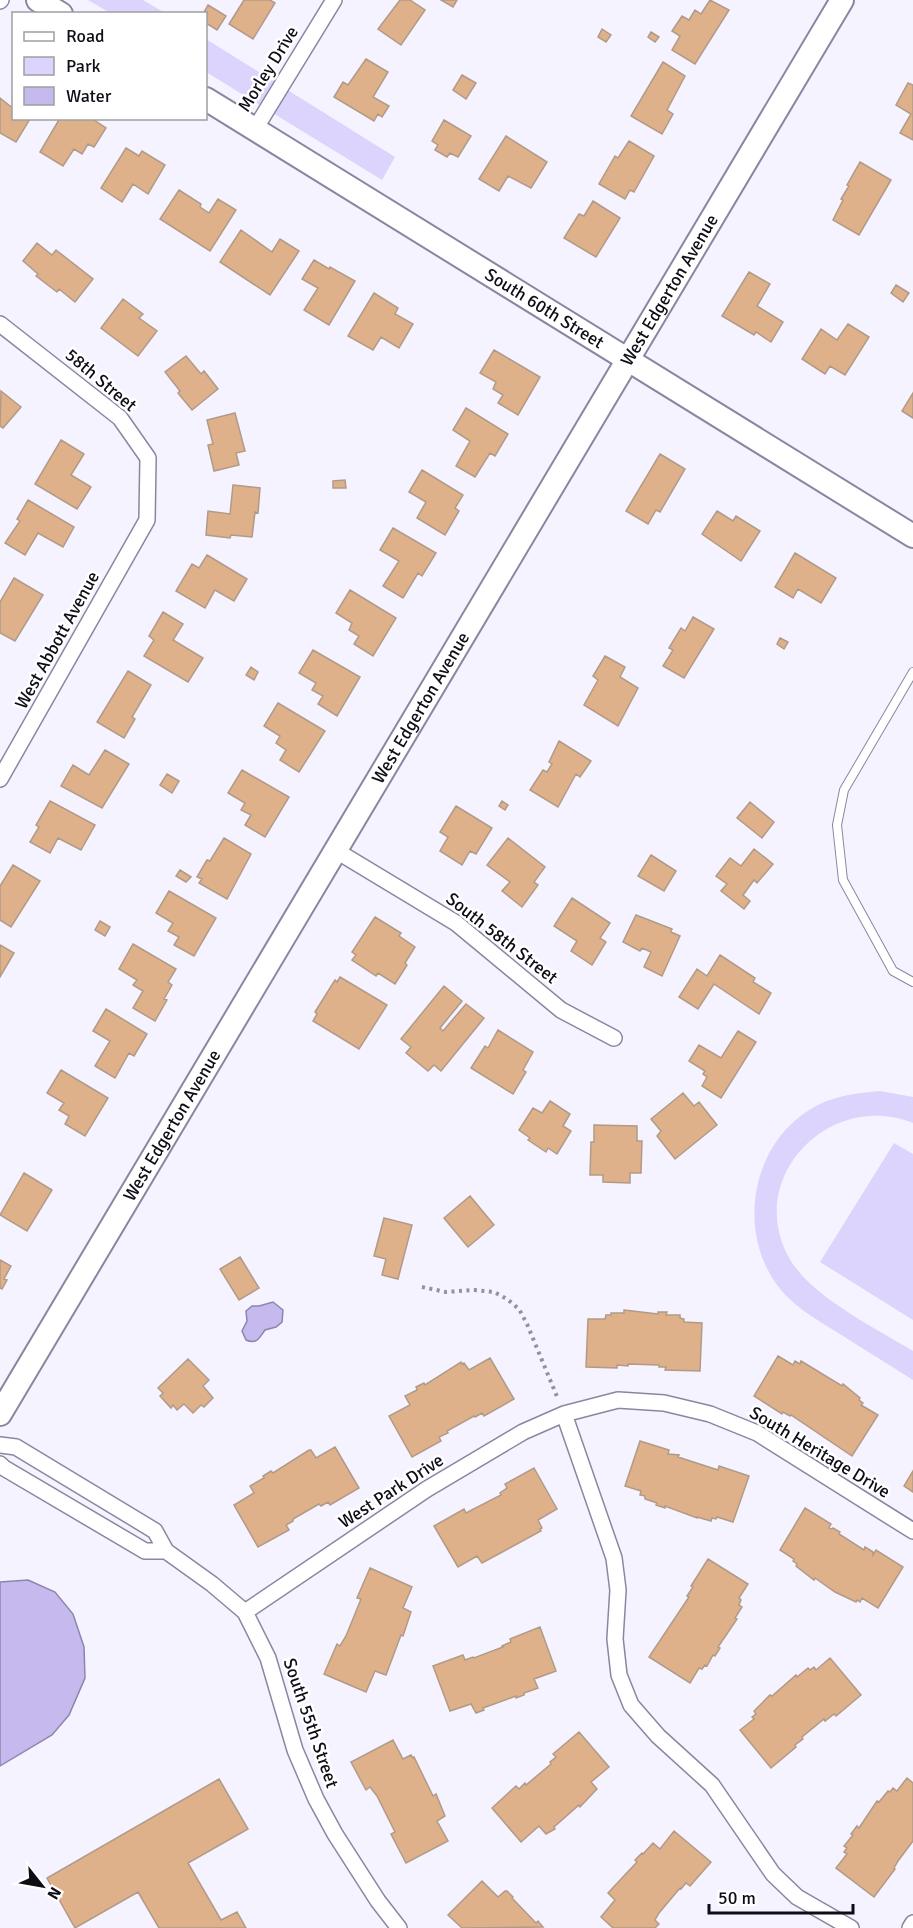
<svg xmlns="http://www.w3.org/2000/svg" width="913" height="1928" font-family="Signika,sans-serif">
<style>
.green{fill:#dcd4fc}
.water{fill:#c5b9ee;stroke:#8e85ad;stroke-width:1.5}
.building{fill:#deb18a;stroke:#b19a87;stroke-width:1.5}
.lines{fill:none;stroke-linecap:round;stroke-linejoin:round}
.lane-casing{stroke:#8b86a0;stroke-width:10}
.street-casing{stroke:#8b86a0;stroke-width:18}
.secondary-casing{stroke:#8b86a0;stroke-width:26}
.path{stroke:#93919b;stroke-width:4;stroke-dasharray:3 4.5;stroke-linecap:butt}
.lane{stroke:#fff;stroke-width:8}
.street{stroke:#fff;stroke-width:15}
.secondary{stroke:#fff;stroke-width:22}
.labels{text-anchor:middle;stroke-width:5;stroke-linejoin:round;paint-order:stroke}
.street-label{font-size:18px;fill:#0e0c15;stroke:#fff}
</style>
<rect width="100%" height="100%" fill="#f5f3ff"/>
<path class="green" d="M88 0H143L165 13H110Z
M206 39 395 157 382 180 206 72Z
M880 1091 913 1097V1123C832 1090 747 1174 787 1254 807 1295 874 1327 913 1351V1380C890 1365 866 1351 843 1336 821 1322 798 1310 781 1290 734 1233 751 1139 818 1105 838 1095 858 1093 880 1091Z
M894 1143 913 1154V1320L820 1262Z"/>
<path class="water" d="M273 1302 283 1310 282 1322 276 1327 265 1330C260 1337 257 1345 246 1340L242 1331 247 1321 246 1311 252 1306H259Z
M28 1580 55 1592 73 1614 84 1647 85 1678 69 1715 52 1735 0 1766V1582Z"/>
<path class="building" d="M244 0H270L275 3 253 39 229 24Z
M400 0H410L425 10 401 45 378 29Z
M441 0H457L453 7Z
M710 0 729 10 695 64 672 50 680 36 672 31 682 16 689 20 695 10 701 14Z
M208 5 226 16 217 30 206 23V14H203Z
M602 29 611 35 606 42 598 37Z
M651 32 659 37 655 42 648 37Z
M366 59 388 72 373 97 389 106 382 117 378 114 374 121 334 97 343 82 348 85Z
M663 62 685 76 667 110 673 114 662 134 631 116Z
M462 75 476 83 466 99 453 90Z
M908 83 913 85V140L900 133 911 114 896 105Z
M0 98 14 109V118L30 119 16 142 0 133Z
M60 118H91L106 128 94 147 88 144 82 154 74 149 63 166 40 152Z
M444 120 471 136 458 157 450 153 447 157 435 150 438 145 432 141Z
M506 136 547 162 531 188 508 176 499 191 479 179Z
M629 141 654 156 634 192 630 190 625 199 599 184 615 156 618 158Z
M126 148 139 156 142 151 165 165 148 194 133 184 122 202 101 188Z
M860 162 891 180 859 235 833 220 843 200 841 199 849 186 847 185Z
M179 190 201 204 200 207 209 213 218 199 236 210 210 251 160 219Z
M593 201 620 218 596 257 564 238 579 214 584 216Z
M241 230 272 252 280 239 299 251 270 295 220 262Z
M37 243 52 255 56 250 93 279 75 302 59 289 57 292 36 276 38 274 23 261Z
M314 260 329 269 330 267 355 281 329 325 304 310 318 288 302 279Z
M749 272 770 284 757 306 783 322 771 342 756 332 754 335 722 316Z
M896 285 909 293 903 302 891 293Z
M374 293 398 308 395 314 413 324 399 348 381 337 373 350 348 336Z
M123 299 143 314 139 318 157 331 138 356 101 328Z
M848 324 869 337 845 375 830 366 825 374 802 359 821 329 837 340Z
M494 350 540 377 518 415 498 403 503 395 493 389 496 382 480 373Z
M186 356 201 374 204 371 218 389 192 410 178 393 180 391 165 372Z
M1 391 21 407 3 428 0 426Z
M913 393V418L902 411Z
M466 408 508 434 495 456 490 453 475 477 456 466 470 441 453 430Z
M235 413 245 451 236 453 239 465 214 471 208 445 213 444 207 420Z
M61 440 84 454 71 475 91 487 77 509 35 484Z
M660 454 685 469 660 512 656 510 648 524 626 511Z
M422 470 463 495 455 508 459 511 445 535 417 518 426 502 409 492Z
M345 480 346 488H333V481Z
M233 485 260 488 258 513 255 512 252 537 231 535 230 538 206 535 208 511 230 514Z
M28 500 74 527 63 547 38 533 25 555 5 543 20 521 17 519Z
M717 511 733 521 736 516 760 531 741 561 702 534Z
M393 528 436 553 422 576 418 573 403 598 383 586 399 561 380 550Z
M795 553 836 578 821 603 798 589 793 598 775 587Z
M207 555 247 579 234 601 215 590 205 608 176 591 192 564 199 568Z
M14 578 43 595 15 641 0 633V602Z
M350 590 396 618 373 656 354 644 359 636 349 630 352 623 336 613Z
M163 612 183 624 173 640 203 658 188 682 144 656 154 640 149 636Z
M693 617 714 629 684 678 663 666 673 650 669 648 681 628 685 631Z
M780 638 788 642 784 649 777 644Z
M313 650 360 677 337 716 318 704 323 696 312 690 316 683 299 673Z
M605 656 625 667 620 677 638 688 618 726 584 705 598 680 593 676Z
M251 667 258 672 254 680 246 675Z
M128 671 151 685 132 717 135 719 124 738 97 722Z
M278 703 325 731 299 772 280 760 286 750 276 743 280 736 264 726Z
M559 741 591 761 580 777 576 774 558 807 530 790 543 770 547 772 552 764 549 762Z
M105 750 129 764 102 808 61 786 73 765 89 775Z
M242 770 289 797 265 837 245 825 251 815 241 810 245 803 228 793Z
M167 774 179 781 172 793 160 785Z
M50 801 95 825 81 850 58 838 50 853 30 842 39 827 36 825Z
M502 801 508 805 505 810 499 806Z
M750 802 774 822 762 838 737 818Z
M456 806 492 828 476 854 470 851 462 865 440 851 448 837 440 832Z
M224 838 251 854 227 899 199 883 202 879 197 877 207 860 210 861Z
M508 838 545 867 534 882 538 885 522 907 502 891 510 882 487 865Z
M754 849 773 864 757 883 754 880 743 895 750 901 744 909 721 891 727 884 716 876 730 858 741 866Z
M651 855 676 871 664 891 638 876Z
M13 865 40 881 11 927 0 920V886Z
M180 870 191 877 186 882 176 876Z
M169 891 216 918 194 956 174 945 179 937 168 931 173 923 156 913Z
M572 898 610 923 600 938 606 942 592 965 571 951 577 941 554 926Z
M636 915 672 929 671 932 680 936 662 976 644 967 651 952 642 948 640 951 623 942Z
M375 917 401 933 399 936 415 947 405 963 407 965 395 984 378 973 376 976 352 960 356 955 352 952Z
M100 921 110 927 105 936 95 930Z
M133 944 176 969 168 982 172 985 164 999 167 1000 155 1021 133 1008 143 991 133 985 137 980 119 969Z
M0 945 14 953 0 977Z
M720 955 755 978 753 982 771 993 759 1014 714 984 698 1009 679 997 697 969 707 976Z
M340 977 387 1005 359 1049 313 1021 317 1014 315 1012 335 980 337 982Z
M444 986 462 1001 440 1028 443 1031 466 1004 484 1018 441 1071 434 1065 428 1071 406 1053 411 1047 401 1039Z
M106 1009 147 1034 134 1056 129 1053 115 1078 95 1066 110 1041 93 1031Z
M498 1030 533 1052 523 1070 526 1072 513 1094 471 1068 485 1046 488 1048Z
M738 1031 756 1042 721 1098 702 1086 707 1077 703 1074 705 1071 689 1061 699 1045 721 1058Z
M61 1070 108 1098 85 1136 65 1124 69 1116 59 1110 64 1103 47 1093Z
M683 1093 694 1106 699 1102 717 1125 675 1159 657 1136 661 1131 651 1119Z
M550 1101 570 1114 563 1126 571 1131 557 1154 548 1148 546 1152 528 1140 530 1138 519 1130 533 1108 542 1113Z
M594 1125 637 1126V1141H642L641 1173H630V1183L603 1182V1175H590L591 1142H594Z
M24 1173 52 1190 27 1231 0 1215Z
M470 1196 494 1225 468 1247 444 1218Z
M384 1218 412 1225 398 1279 382 1275 386 1259 374 1256Z
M240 1257 259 1288 239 1300 220 1269Z
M0 1260 11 1266 4 1279 7 1280 2 1289 0 1288Z
M624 1310 658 1314V1312H667L666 1315H680V1318L684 1319V1322L702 1323 700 1371 665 1370 666 1367H659V1365L628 1364V1366L617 1365V1368L586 1367 588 1319H605L606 1315H611V1313H624Z
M778 1356 793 1365 795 1361 800 1364 801 1361 842 1386 843 1384 860 1398 859 1400 863 1403 861 1405 878 1415 852 1456 791 1415 790 1416 783 1412 782 1414 754 1396Z
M490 1358 514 1399 484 1416 482 1413 475 1417 474 1416 447 1431 448 1433 439 1437 441 1441 412 1457 389 1416 410 1405 405 1396 417 1390 416 1387 424 1383 425 1385 461 1362 462 1364 464 1363 469 1370Z
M188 1359 209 1380 203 1386 213 1398 204 1407 201 1405 193 1413 184 1404 177 1410 173 1405 171 1408 160 1396 163 1393 158 1388Z
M640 1441 669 1450 668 1454 679 1455 678 1457 718 1470 719 1466 749 1476 733 1522 717 1517 716 1519 712 1518 711 1521 697 1517V1518L665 1506V1508L656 1505 657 1503 645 1499V1496L640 1495 641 1491 625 1486Z
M335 1447 359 1488 330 1505 328 1502 321 1506 319 1504 293 1519V1521L286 1525 289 1530 258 1547 234 1505 254 1493 250 1486 264 1478 263 1476 271 1471 273 1473 309 1450H311L316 1458Z
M534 1468 557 1509 538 1520 542 1528 540 1529 541 1531 482 1563 477 1556 458 1567 434 1526 464 1509 466 1513 501 1495 500 1493 507 1488 505 1484Z
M913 1471V1492L904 1486Z
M805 1508 831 1524 829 1528 832 1529 833 1528 840 1532 839 1534 864 1550 865 1547 873 1552V1555L876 1550 903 1567 878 1608 862 1598 860 1602 857 1600 856 1602 835 1592 815 1578 814 1580 796 1566 797 1564 793 1561 794 1559 780 1550Z
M708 1559 748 1584 739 1598 741 1600 739 1605 742 1607 735 1618 737 1619 718 1647 720 1648 715 1656 713 1655 707 1666 705 1665 702 1669 699 1668 690 1683 649 1657 689 1597 687 1596 693 1587 691 1586Z
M370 1568 412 1587 403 1608 411 1612 403 1636 401 1635 386 1675 375 1671 366 1692 324 1674 337 1644 340 1646 346 1636 361 1599 357 1598Z
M540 1627 556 1671 534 1679 538 1688 524 1693V1695L516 1698V1696L483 1708 484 1710 476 1713 471 1704 450 1711 433 1666 463 1655 465 1660 473 1657 474 1658 503 1647 502 1646 511 1642 510 1639Z
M830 1658 861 1695 836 1716 834 1714 825 1721 824 1719 802 1737 803 1739 795 1745 796 1747 771 1768 740 1730 754 1719 752 1717 756 1714 754 1711 770 1695 772 1696 796 1675 797 1677 808 1668 810 1670 814 1667 816 1670Z
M579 1732 609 1767 591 1782 597 1789 580 1807 579 1805 554 1827 555 1829 546 1834 539 1826 521 1842 492 1808 516 1786 519 1789 525 1783 526 1785 551 1764 550 1762 556 1757 553 1754Z
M393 1740 403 1759 411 1755 413 1758 414 1757 433 1796 436 1794 445 1816 437 1821 448 1841 406 1863 391 1834 395 1832 377 1796 370 1787 366 1790 351 1762Z
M907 1778 913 1783V1841L898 1861 894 1868 895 1869 874 1897 836 1868 847 1854 844 1852 847 1848 844 1846 853 1835 851 1834 857 1826 859 1828 877 1801 879 1802 888 1791 890 1792 893 1788 897 1791Z
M219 1779 248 1829 188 1863 221 1920 237 1912 246 1928H159L138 1892 75 1928 47 1878Z
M674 1831 711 1862 690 1886 686 1883 681 1889 680 1888 659 1913 655 1920 659 1924 655 1928H613L601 1917 615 1900 608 1893 637 1862 635 1860 642 1853 643 1854 653 1843 660 1849Z
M482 1881 498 1897 505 1891H507L513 1897 512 1898 536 1923 538 1921 543 1927 462 1928 448 1915Z"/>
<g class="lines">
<g class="lane-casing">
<path id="lane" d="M913 672 844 790 837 825 843 880 893 971 913 982"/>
</g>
<g class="street-casing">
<path id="street" d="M0 1 1 0
M255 129 334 0
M0 324 120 418 148 458 147 520 0 779
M335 850 456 923 561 1010 614 1038
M564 1414 614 1558 618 1590 615 1639 619 1675 631 1705 658 1736 712 1785 773 1874 797 1897 851 1928
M0 1445 16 1447 155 1531 166 1551 212 1584 245 1612 268 1658 295 1750 316 1799 335 1834 378 1901 399 1928
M0 1464 4 1468 145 1551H166
M245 1612 427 1489 523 1432 564 1414 618 1400 664 1403 710 1414 757 1433 913 1531
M910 1928 913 1923"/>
</g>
<g class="secondary-casing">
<g id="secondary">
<path d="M38 0 61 14"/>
<path id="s1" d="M206 99 913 536"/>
<path id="s2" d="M0 1414 842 0"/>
</g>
</g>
<path class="path" d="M422 1287 446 1292 474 1290 494 1292 507 1299 519 1309 527 1324 558 1399"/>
<use href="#lane" class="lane"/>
<use href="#street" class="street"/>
<use href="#secondary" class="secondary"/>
</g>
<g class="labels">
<g class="street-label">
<text transform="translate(268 69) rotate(-58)" y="6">Morley Drive</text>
<text dy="6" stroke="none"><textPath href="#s2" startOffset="1308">West Edgerton Avenue</textPath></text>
<text dy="6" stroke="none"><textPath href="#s1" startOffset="398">South 60th Street</textPath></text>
<text transform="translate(101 380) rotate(40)" y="6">58th Street</text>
<text transform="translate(57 640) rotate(-61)" y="6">West Abbott Avenue</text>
<text dy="6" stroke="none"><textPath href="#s2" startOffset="822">West Edgerton Avenue</textPath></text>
<text transform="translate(502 938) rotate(38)" y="6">South 58th Street</text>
<text dy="6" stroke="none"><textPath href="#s2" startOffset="336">West Edgerton Avenue</textPath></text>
<text transform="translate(820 1452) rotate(31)" y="6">South Heritage Drive</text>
<text transform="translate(391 1491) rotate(-33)" y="6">West Park Drive</text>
<text transform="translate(311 1723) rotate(71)" y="6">South 55th Street</text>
</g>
</g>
<rect x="12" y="12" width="195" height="108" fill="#ffffff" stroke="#9f9ea1" stroke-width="1.5"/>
<rect x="24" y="32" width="30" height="9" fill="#ffffff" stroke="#9f9ea1" stroke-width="1.5"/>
<text x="66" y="42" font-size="18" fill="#0e0c15">Road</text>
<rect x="24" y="57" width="30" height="18" fill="#dcd4fc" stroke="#9f9ea1" stroke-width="1.5"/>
<text x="66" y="72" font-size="18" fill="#0e0c15">Park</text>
<rect x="24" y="87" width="30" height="18" fill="#c5b9ee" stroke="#9f9ea1" stroke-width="1.5"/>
<text x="66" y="102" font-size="18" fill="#0e0c15">Water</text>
<g transform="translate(42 1886) rotate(121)" stroke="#ffffff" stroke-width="4.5" paint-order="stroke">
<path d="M0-4.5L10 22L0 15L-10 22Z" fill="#0e0c15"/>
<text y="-9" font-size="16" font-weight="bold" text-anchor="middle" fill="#0e0c15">N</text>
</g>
<path d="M709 1904v9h144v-9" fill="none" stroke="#0e0c15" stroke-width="3"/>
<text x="718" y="1904" font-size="18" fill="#0e0c15" stroke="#ffffff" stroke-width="4.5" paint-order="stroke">50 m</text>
</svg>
